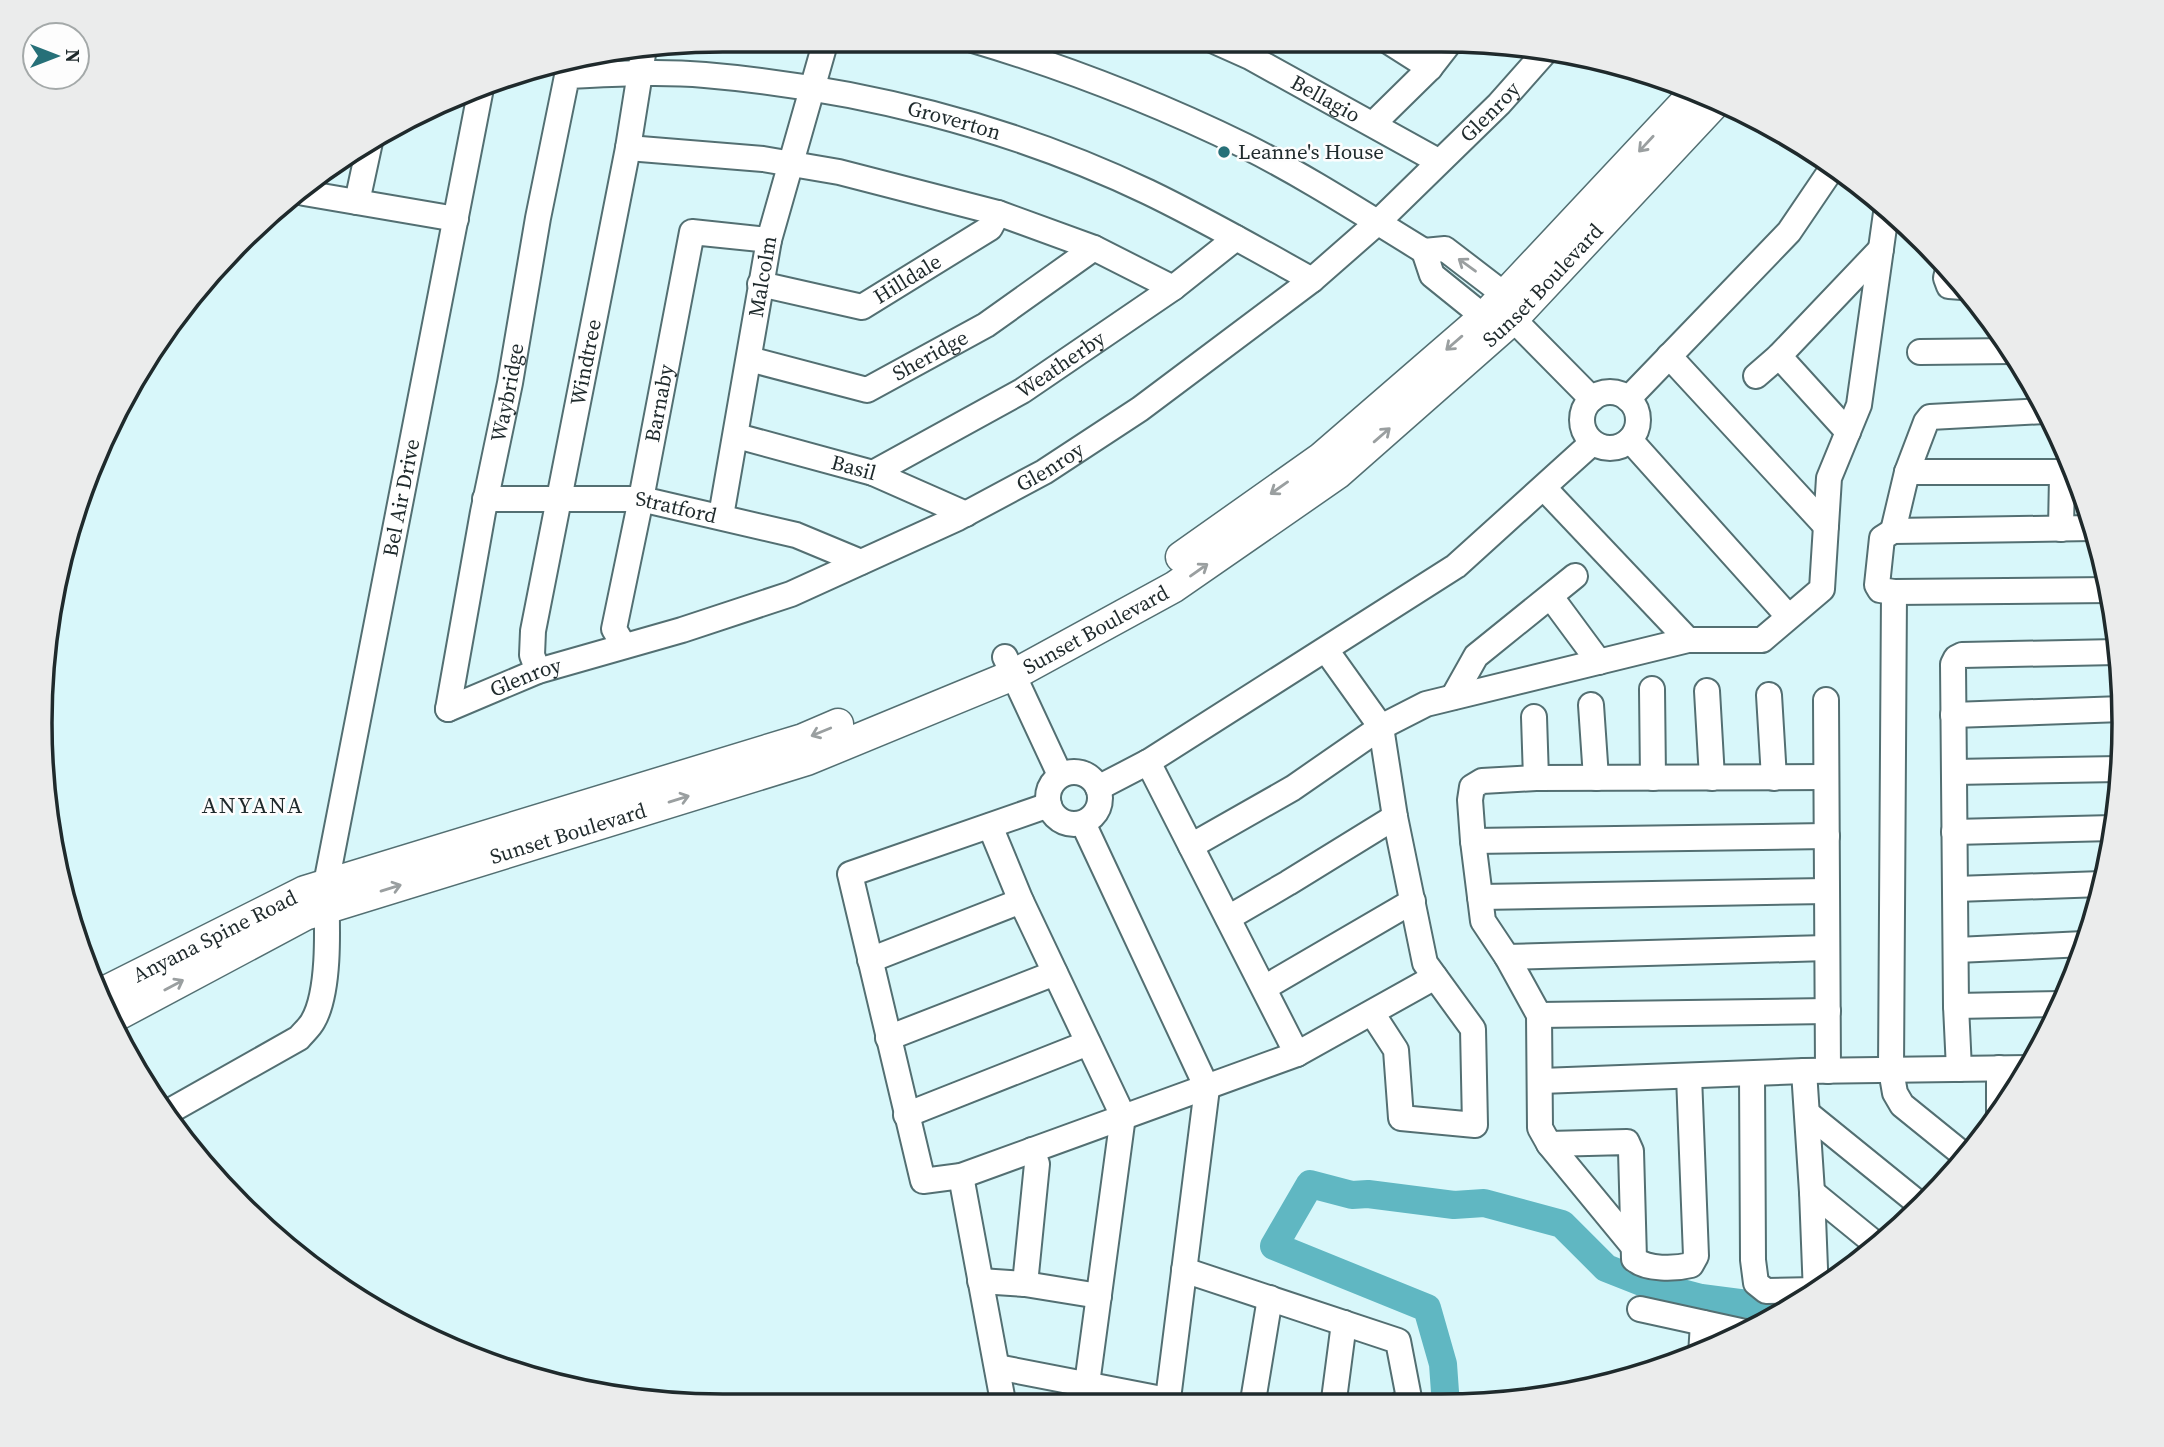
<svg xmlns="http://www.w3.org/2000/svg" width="2164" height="1447" font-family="'Source Serif 4',serif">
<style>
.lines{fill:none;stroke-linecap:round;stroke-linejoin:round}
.river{stroke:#60b7c2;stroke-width:28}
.minor-casing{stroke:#536f72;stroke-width:28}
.major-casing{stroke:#536f72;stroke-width:33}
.minor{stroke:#fff;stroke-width:24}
.major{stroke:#fff;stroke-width:30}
.oneway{stroke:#9a9fa0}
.poi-dot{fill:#267078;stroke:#fdfdfd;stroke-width:2.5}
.labels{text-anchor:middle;stroke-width:5;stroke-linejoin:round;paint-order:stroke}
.street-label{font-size:21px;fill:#1f2a2c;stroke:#fdfdfd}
.poi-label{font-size:21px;fill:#1f2a2c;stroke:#fdfdfd;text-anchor:start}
.neighbourhood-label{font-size:23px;letter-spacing:2px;fill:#1f2a2c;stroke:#fdfdfd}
.rim{fill:none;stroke:#1f2a2c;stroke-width:3.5}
</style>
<rect width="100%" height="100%" fill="#d8f7fa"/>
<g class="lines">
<path class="river" d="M1446 1406 1443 1364 1427 1308 1274 1246 1310 1184 1352 1195 1368 1194 1454 1205 1484 1203 1562 1224 1606 1268 1644 1283 1701 1298 1787 1309"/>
<g class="minor-casing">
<g id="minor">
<path d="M973 40C1067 68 1157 103 1245 146 1307 177 1365 215 1424 251"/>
<path id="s1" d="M1212 40 1250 57 1438 161"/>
<path d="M1386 40 1430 68"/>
<path d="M1373 124 1430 68 1451 41"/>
<path d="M628 148 763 159 839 172 998 213 1094 248 1173 288"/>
<path d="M304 193 456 219"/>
<path d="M357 202 370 142"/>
<path d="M1424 251 1445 249 1505 295 1513 319 1592 399"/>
<path d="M1424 251 1432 275 1484 317 1503 318"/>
<path d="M1948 270 1946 278 1949 286 1962 287"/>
<path id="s2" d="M760 284 862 307 990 228 998 213"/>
<path d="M1920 352 2012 351"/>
<path d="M1669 356 1826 526"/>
<path d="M1779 356 1848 432"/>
<path id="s3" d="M749 359 867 390 986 325 1094 248"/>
<path d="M1756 376 1779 356 1881 249"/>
<circle cx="1610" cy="420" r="28"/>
<path d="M1628 399 1789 232 1829 173"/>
<path id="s4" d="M737 436 873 473 966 514"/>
<path d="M1630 440 1788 616"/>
<path d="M1907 472H2059L2062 476 2061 529"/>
<path id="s5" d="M873 473 1022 391 1173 288 1236 238"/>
<path d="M1544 488 1688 640"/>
<path id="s6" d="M485 499H641L796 535 861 562"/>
<path id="s7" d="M721 516 769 240 826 40"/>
<path d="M2092 528 1893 531 1882 538 1877 585 1880 590 1894 592 2111 590"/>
<path d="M1893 531 1907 472 1926 422 1930 417 2045 411"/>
<path d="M1894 592 1891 1070 1895 1093 1902 1105 1965 1156"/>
<path d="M1551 597 1599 662"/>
<path id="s8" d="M624 646 614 629 641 499 692 232 769 240"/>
<path d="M1326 650 1381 727 1395 817 1425 963 1473 1029 1475 1125 1401 1118 1396 1050 1372 1013"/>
<path d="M1005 657 1060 775"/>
<path id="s9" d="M538 671 532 655 533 631 628 148 643 54"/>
<path d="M1652 689 1653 778"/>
<path d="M1707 691 1712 778"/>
<path d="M1769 695 1774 778"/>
<path d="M1453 697 1476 656 1575 576"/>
<path d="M1826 700 1828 1071"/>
<path d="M1591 705 1596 778"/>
<path id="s10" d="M448 709 483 512 510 383 538 218 567 76C613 74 659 71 705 75 857 88 1010 126 1148 192 1204 219 1258 250 1312 280"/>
<path id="s11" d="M448 709 538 671 682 630 791 594 958 518 1044 472 1140 409 1312 280 1377 223 1499 104 1546 51"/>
<path d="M1953 715 2122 709"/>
<path d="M1534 717 1536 778"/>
<path d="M1148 762 1297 1054"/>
<path d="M1954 772 2119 769"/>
<circle cx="1074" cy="798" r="26"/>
<path d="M1098 788 1148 762 1456 566 1592 443"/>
<path d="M1049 805 850 874 923 1181 961 1176 1297 1054 1435 977"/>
<path d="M1083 823 1207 1088 1167 1407"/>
<path d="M990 826 1021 901 1123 1116 1087 1384"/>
<path d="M1954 832 2113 828"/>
<path d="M1473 841 1827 836"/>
<path d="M1191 846 1293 788 1381 727 1426 704 1688 640H1762L1822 589 1829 478 1859 405 1886 213"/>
<path d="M1956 889 2102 884"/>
<path d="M1480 897 1827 891"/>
<path d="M1228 918 1288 883 1395 817"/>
<path d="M1957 950 2084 944"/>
<path d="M1507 957 1827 948"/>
<path d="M870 960 1021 901"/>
<path d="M1264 988 1413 901"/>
<path d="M1956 1006 2061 1004"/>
<path d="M1539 1015 1828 1011"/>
<path d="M888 1038 1055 973"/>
<path d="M1999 1068V1115"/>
<path d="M1959 1069 1956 1006 1953 664 1956 658 1962 655 2117 652"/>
<path d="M1804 1071 1812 1192 1816 1294"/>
<path d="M1752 1074 1753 1260 1756 1283 1766 1291 1816 1290"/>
<path d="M1541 1081 1804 1071 2028 1068"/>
<path id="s12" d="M168 1112 299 1038C303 1033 310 1027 313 1021 331 990 327 920 326 884L481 88"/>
<path d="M1807 1113 1923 1207"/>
<path d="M906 1115 1088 1043"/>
<path d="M1549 1144 1627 1142 1631 1151 1634 1259C1647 1270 1675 1269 1691 1265L1696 1256 1689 1076"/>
<path d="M961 1176 1004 1407"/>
<path d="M1812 1192 1877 1245"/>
<path d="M1633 1246 1549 1144 1540 1128 1539 1015 1507 957 1483 921 1473 841 1470 800 1472 787 1482 781 1536 778 1826 777"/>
<path d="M1184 1270 1398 1341 1409 1398 1396 1407"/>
<path d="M980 1281 1025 1284 1099 1296"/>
<path d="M1025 1284 1037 1164 1032 1150"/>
<path d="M1640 1309 1745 1332"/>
<path d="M1701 1355 1703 1323"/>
<path d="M997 1367 1167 1400"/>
<path d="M1252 1407 1270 1298"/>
<path d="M1333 1407 1344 1323"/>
</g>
</g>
<g class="major-casing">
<g id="major">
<path d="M1181 557 1321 458 1484 317 1693 94"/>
<path id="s13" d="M104 992 305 891 803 739 838 724"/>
<path id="s14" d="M114 1017 305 915 807 760 1013 675 1174 587 1337 474 1513 319 1716 102"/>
</g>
</g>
<use href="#minor" class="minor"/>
<use href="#major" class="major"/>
</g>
<defs><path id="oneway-shaft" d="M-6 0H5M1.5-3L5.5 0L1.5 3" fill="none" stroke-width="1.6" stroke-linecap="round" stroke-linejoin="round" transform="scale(1.75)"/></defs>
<g class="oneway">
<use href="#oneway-shaft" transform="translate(1646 144) rotate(133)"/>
<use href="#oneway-shaft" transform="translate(1467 265) rotate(-144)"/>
<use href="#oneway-shaft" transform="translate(1454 343) rotate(139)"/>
<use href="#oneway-shaft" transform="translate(1382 435) rotate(-41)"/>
<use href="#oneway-shaft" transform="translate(1279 488) rotate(145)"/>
<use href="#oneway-shaft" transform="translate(1199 570) rotate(-35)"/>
<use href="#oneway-shaft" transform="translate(821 732) rotate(158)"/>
<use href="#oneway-shaft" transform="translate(679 799) rotate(-17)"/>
<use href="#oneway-shaft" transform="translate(391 888) rotate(-17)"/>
<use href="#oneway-shaft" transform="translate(174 985) rotate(-28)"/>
</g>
<circle class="poi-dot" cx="1224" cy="152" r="7"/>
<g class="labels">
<g class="street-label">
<text dy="7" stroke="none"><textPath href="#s1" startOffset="128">Bellagio</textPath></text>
<text dy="7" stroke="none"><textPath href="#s11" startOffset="1218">Glenroy</textPath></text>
<text dy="7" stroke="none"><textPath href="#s10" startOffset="1036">Groverton</textPath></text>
<text dy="7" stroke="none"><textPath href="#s7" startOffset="243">Malcolm</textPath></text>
<text dy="7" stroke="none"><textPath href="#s2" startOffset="158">Hilldale</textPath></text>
<text dy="7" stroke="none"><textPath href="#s14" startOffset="1626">Sunset Boulevard</textPath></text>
<text dy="7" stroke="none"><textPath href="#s3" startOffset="194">Sheridge</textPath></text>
<text dy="7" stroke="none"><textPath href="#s9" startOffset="315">Windtree</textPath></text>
<text dy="7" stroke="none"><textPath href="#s5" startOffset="217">Weatherby</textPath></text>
<text dy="7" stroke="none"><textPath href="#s10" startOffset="322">Waybridge</textPath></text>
<text dy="7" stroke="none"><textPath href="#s8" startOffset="250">Barnaby</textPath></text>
<text dy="7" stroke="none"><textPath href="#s11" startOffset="651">Glenroy</textPath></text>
<text dy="7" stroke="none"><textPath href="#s4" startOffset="121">Basil</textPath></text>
<text dy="7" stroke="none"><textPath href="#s12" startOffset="705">Bel Air Drive</textPath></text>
<text dy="7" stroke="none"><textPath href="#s6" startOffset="192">Stratford</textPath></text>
<text dy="7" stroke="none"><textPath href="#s14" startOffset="1059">Sunset Boulevard</textPath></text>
<text dy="7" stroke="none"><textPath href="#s11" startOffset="84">Glenroy</textPath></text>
<text dy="7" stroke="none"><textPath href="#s14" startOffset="492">Sunset Boulevard</textPath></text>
<text dy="7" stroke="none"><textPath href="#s13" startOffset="124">Anyana Spine Road</textPath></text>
</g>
<g class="poi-label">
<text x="1238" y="159">Leanne's House</text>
</g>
<g class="neighbourhood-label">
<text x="253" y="813">ANYANA</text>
</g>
</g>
<path d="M0 0H2164V1447H0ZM723 52H1441A671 671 0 0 1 2112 723V723A671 671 0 0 1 1441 1394H723A671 671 0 0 1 52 723V723A671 671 0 0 1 723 52Z" fill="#ebecec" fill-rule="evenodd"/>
<path class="rim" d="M723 52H1441A671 671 0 0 1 2112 723V723A671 671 0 0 1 1441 1394H723A671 671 0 0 1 52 723V723A671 671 0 0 1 723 52Z"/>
<g transform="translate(56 56) rotate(90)"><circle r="33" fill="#fdfdfd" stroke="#a4a9a9" stroke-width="2"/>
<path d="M0-5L12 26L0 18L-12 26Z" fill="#267078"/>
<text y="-10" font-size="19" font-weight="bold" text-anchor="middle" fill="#1f2a2c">N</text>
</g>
</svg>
